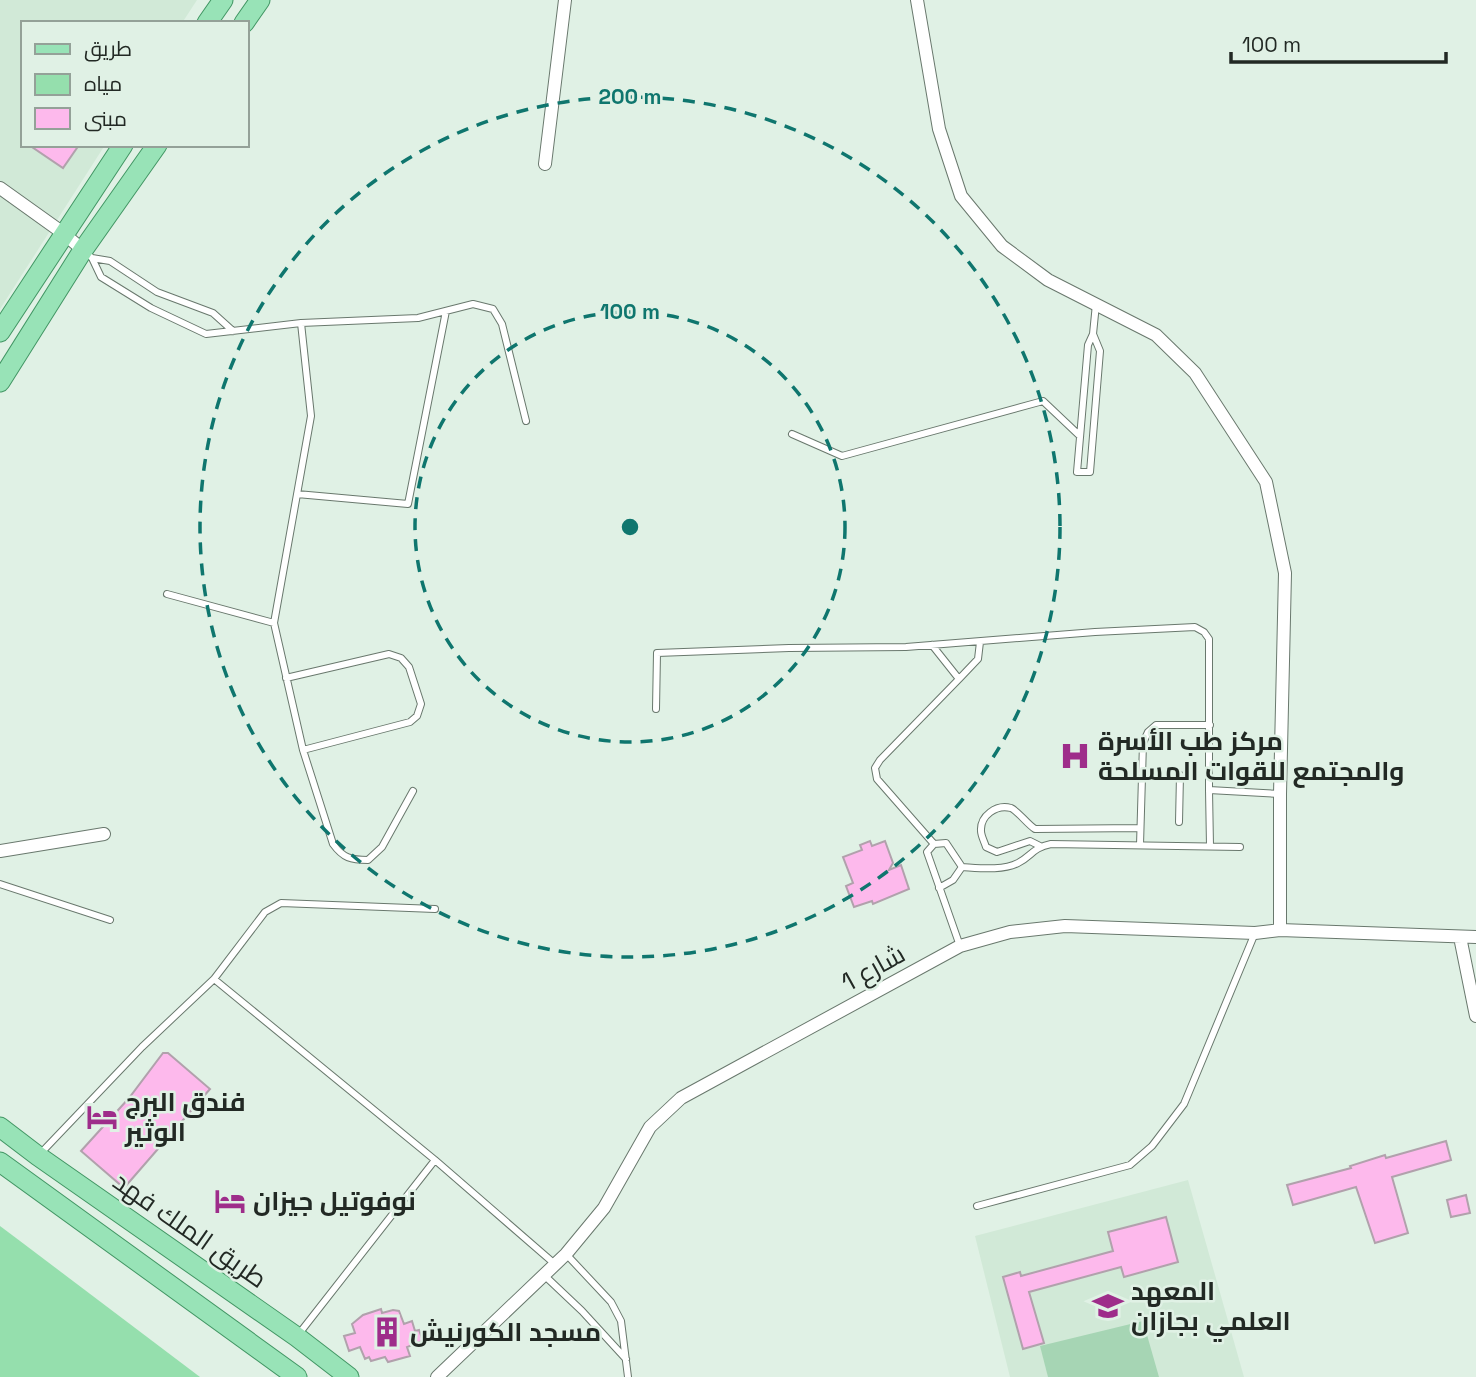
<svg xmlns="http://www.w3.org/2000/svg" width="1476" height="1377" font-family="'Space Grotesk',Cairo,sans-serif">
<style>
.built{fill:#d1e9d7}
.green{fill:#a6d5b4}
.water{fill:#95dfad}
.building{fill:#fdb9ec;stroke:#b1a1ac;stroke-width:2}
.lines{fill:none;stroke-linecap:round;stroke-linejoin:round}
.lane-casing{stroke:#69786d;stroke-width:8}
.street-casing{stroke:#69786d;stroke-width:14}
.primary-casing{stroke:#429664;stroke-width:21}
.lane{stroke:#fff;stroke-width:6}
.street{stroke:#fff;stroke-width:12}
.primary{stroke:#98e3b7;stroke-width:19}
.ring{fill:none;stroke:#0f766e;stroke-width:3.5;stroke-dasharray:12 9}
.labels{text-anchor:middle;stroke-width:5;stroke-linejoin:round;paint-order:stroke}
.poi-label{font-size:26px;font-weight:bold;fill:#222924;stroke:#e0f1e5;text-anchor:start}
.street-label{font-size:26px;fill:#222924;stroke:#e0f1e5}
.centre{fill:#0f766e;stroke:#e0f1e5;stroke-width:3.5}
.ring-label{font-size:21px;text-anchor:middle;font-weight:bold;fill:#0f766e;stroke:#e0f1e5;stroke-width:5;stroke-linejoin:round;paint-order:stroke}
</style>
<rect width="100%" height="100%" fill="#e0f1e5"/>
<path class="built" d="M0 0H197L182 23H23V145H105L0 309Z
M1188 1180 1244 1377H1010L975 1236Z"/>
<path class="green" d="M1143 1321 1159 1377H1048L1040 1346Z"/>
<path class="water" d="M0 1226 20 1241 200 1377H0Z"/>
<path class="building" d="M29 145H79L63 168Z
M870 841 872 846 885 841 893 863 889 870 901 865 909 889 873 904 872 901 854 907 846 886 853 883 843 857 862 850 860 845Z
M163 1053H168L210 1089 124 1188 81 1151 129 1098Z
M1446 1141 1451 1160 1392 1177 1408 1233 1375 1243 1356 1187 1293 1205 1287 1185 1351 1168 1350 1166 1385 1155 1386 1158Z
M1466 1195 1470 1213 1451 1217 1447 1200Z
M1166 1217 1178 1262 1124 1277 1121 1267 1029 1292 1044 1343 1023 1349 1003 1277 1020 1272 1021 1276 1113 1251 1108 1232Z
M381 1309 382 1313 393 1310 399 1311 404 1324 412 1321 415 1331 419 1330 423 1341 407 1347 410 1356 388 1362 385 1357 371 1361 369 1357 365 1359 360 1347 349 1351 344 1336 355 1333 352 1324 363 1315Z"/>
<g class="lines">
<g class="lane-casing">
<path id="lane" d="M85 252 92 258 101 277 151 308 206 334 301 323 418 318 473 304 493 309 502 324 526 421
M92 258 110 261 157 292 213 313 233 331
M1093 334 1088 345 1077 472H1090L1100 351 1093 334 1096 304
M792 434 842 456 1043 401 1080 436
M297 494 408 504 446 311
M167 594 274 623 311 416 301 323
M274 623 303 750 333 844C343 858 351 860 368 860L382 847 413 791
M932 645 959 679 880 760 875 768 877 779 934 844
M286 678 389 654 401 658 409 667 421 704 417 716 410 722 303 750
M959 679 978 659 980 642
M656 709 657 653 789 648 906 647 1095 632 1195 627 1204 632 1209 639V790
M1179 822 1180 775
M1140 845 1143 743 1148 732 1156 725H1210
M1040 846 1030 841 997 852 986 847C985 843 981 836 981 831 980 816 996 804 1011 808 1018 811 1027 824 1035 829L1140 828
M1210 846 1209 790 1280 794
M0 884 110 920
M939 888 953 880 962 867C979 868 1003 871 1018 863 1032 856 1032 848 1051 844L1240 847
M960 946 927 852 934 844 946 843 962 867
M214 979 435 1160 556 1265
M39 1155 142 1047 214 979 265 912 281 903 435 909
M977 1206 1130 1165 1152 1146 1184 1104 1255 933
M566 1254 611 1302 621 1321 628 1377
M545 1276 582 1311 626 1359
M298 1335 435 1160"/>
</g>
<g class="street-casing">
<path id="street" d="M917 0 939 129 961 196 1002 246 1048 280 1156 335 1195 373 1266 482 1285 573 1280 794V930
M545 164 565 0
M0 188 63 233 83 250
M0 851 104 834
M1460 937 1476 1016
M437 1377 566 1254 604 1208 650 1127 681 1098 960 946 1010 932 1065 926 1255 933 1280 930 1476 937"/>
</g>
<g class="primary-casing">
<path id="primary" d="M207 23 223 0
M244 23 260 0
M0 332 123 145
M0 382 83 250 157 145
M0 1127 38 1156 297 1337 349 1377
M0 1162 297 1377"/>
</g>
<use href="#lane" class="lane"/>
<use href="#street" class="street"/>
<use href="#primary" class="primary"/>
</g>
<g class="ring">
<circle cx="630" cy="527" r="215"/>
<circle cx="630" cy="527" r="430"/>
</g>
<defs>
<g id="hospital-bare" transform="scale(2.415)"><path d="M-5-5h3v3.5h4V-5h3V5h-3V1.5h-4V5h-3Z" fill="#9e2d8a" stroke="#e0f1e5" stroke-width="2.5" paint-order="stroke"/></g>
<g id="hotel-bare" transform="scale(2.415)"><path d="M-6-4.5h1.5V1H6V5H4.5V3h-9V5H-6ZM-4 0a1.8 1.8 0 1 1 3.6 0ZM.5 0V-2.5h3Q6-2.5 6 0Z" fill="#9e2d8a" stroke="#e0f1e5" stroke-width="2.5" paint-order="stroke"/></g>
<g id="university-bare" transform="scale(2.415)"><path d="M0-5L7-2L0 1L-7-2ZM-4 1L0 2.5L4 1V4Q0 6-4 4Z" fill="#9e2d8a" stroke="#e0f1e5" stroke-width="2.5" paint-order="stroke"/></g>
<g id="building-bare" transform="scale(2.415)"><path d="M-4-6H4V6H1V3H-1V6H-4ZM-2.5-4.3h1.7v1.8h-1.7ZM.8-4.3h1.7v1.8H.8ZM-2.5-1h1.7V.8h-1.7ZM.8-1h1.7V.8H.8Z" fill="#9e2d8a" stroke="#e0f1e5" stroke-width="2.5" paint-order="stroke"/></g>
</defs>
<g fill-rule="evenodd">
<use href="#hospital-bare" x="1075" y="756"/>
<use href="#hotel-bare" x="102" y="1117"/>
<use href="#hotel-bare" x="230" y="1201"/>
<use href="#university-bare" x="1108" y="1306"/>
<use href="#building-bare" x="387" y="1332"/>
</g>
<g class="labels">
<g class="poi-label">
<text x="1098" y="750">مركز طب الأسرة<tspan x="1098" dy="30">والمجتمع للقوات المسلحة</tspan></text>
<text x="125" y="1111">فندق البرج<tspan x="125" dy="30">الوثير</tspan></text>
<text x="253" y="1210">نوفوتيل جيزان</text>
<text x="1131" y="1300">المعهد<tspan x="1131" dy="30">العلمي بجازان</tspan></text>
<text x="410" y="1341">مسجد الكورنيش</text>
</g>
<g class="street-label">
<text transform="translate(873 968) rotate(-29)" y="9">شارع 1</text>
<text transform="translate(190 1230) rotate(35)" y="9">طريق الملك فهد</text>
</g>
</g>
<circle cx="630" cy="527" r="10" class="centre"/>
<g class="ring-label">
<text x="630" y="104">200 m</text>
<text x="630" y="319">100 m</text>
</g>
<rect x="21" y="21" width="228" height="126" fill="#e0f1e5" stroke="#94a198" stroke-width="2"/>
<rect x="35" y="44" width="35" height="10" fill="#98e3b7" stroke="#94a198" stroke-width="2"/>
<text x="84" y="56" font-size="21" fill="#222924">طريق</text>
<rect x="35" y="74" width="35" height="21" fill="#95dfad" stroke="#94a198" stroke-width="2"/>
<text x="84" y="91" font-size="21" fill="#222924">مياه</text>
<rect x="35" y="108" width="35" height="21" fill="#fdb9ec" stroke="#94a198" stroke-width="2"/>
<text x="84" y="126" font-size="21" fill="#222924">مبنى</text>
<path d="M1231 52v10h215v-10" fill="none" stroke="#222924" stroke-width="3.5"/>
<text x="1242" y="52" font-size="21" fill="#222924" stroke="#e0f1e5" stroke-width="5" paint-order="stroke">100 m</text>
</svg>
